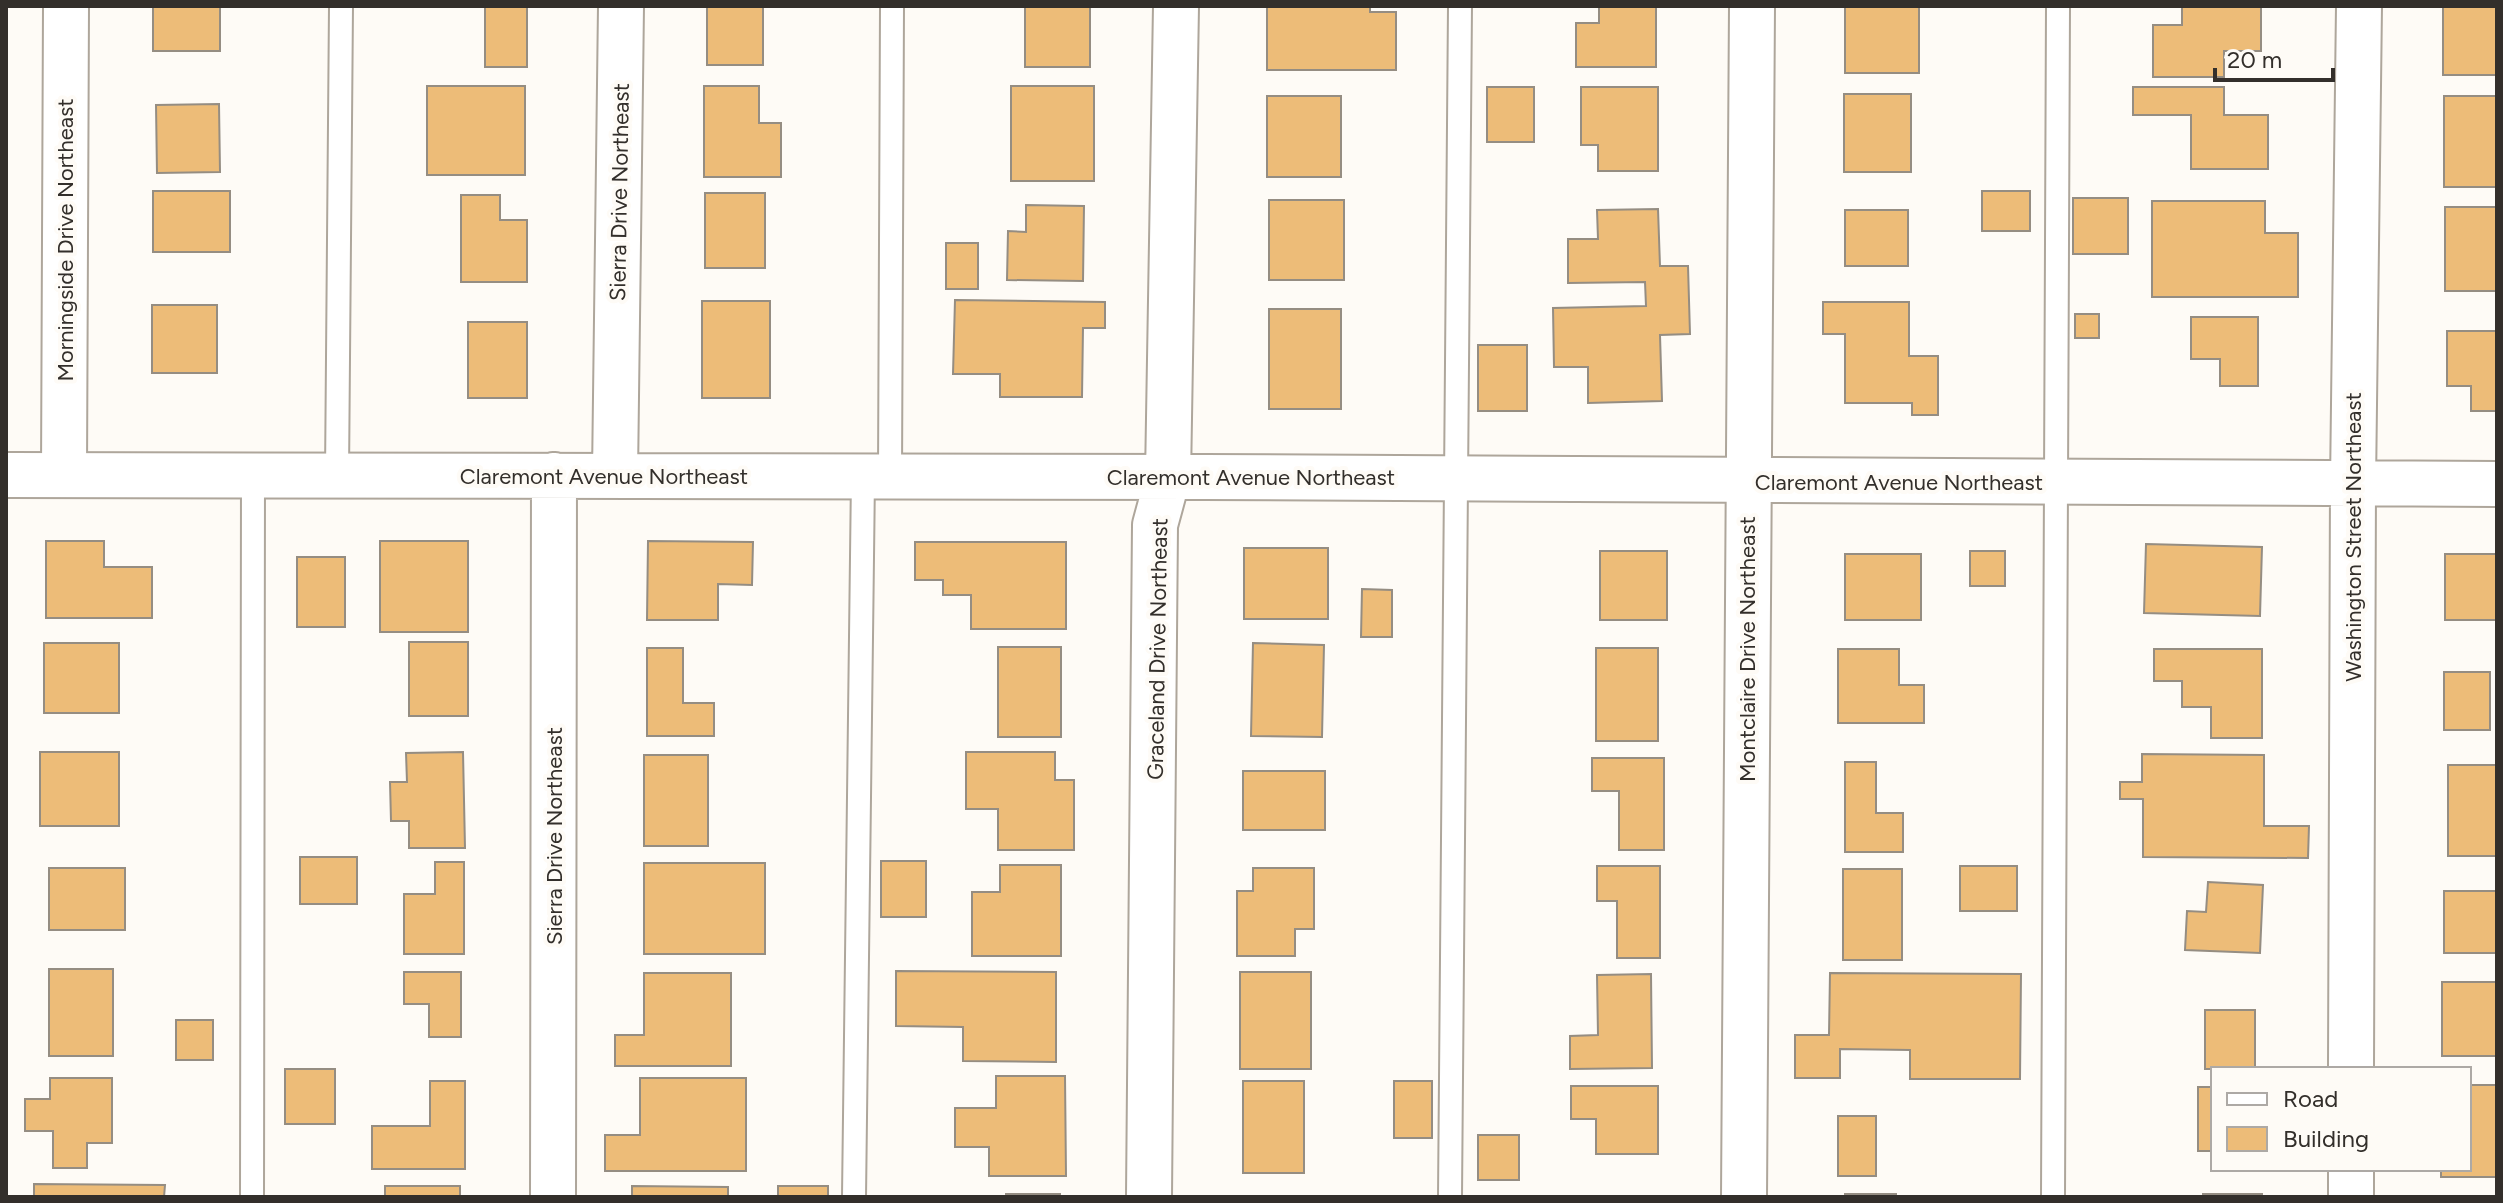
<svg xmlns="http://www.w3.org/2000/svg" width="2503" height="1203" font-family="Figtree,sans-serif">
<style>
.building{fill:#edbc78;stroke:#958d82;stroke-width:2}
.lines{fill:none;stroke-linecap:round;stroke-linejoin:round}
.lane-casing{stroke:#aea69b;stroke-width:26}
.street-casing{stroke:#aea69b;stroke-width:48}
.lane{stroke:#fff;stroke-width:22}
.street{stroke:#fff;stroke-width:44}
.labels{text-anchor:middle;stroke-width:8;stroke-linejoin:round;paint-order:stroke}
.street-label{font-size:22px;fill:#332f2b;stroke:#fefbf6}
</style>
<rect width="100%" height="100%" fill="#fefbf6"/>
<path class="building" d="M153 6H220V51H153Z
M485 6H527V67H485Z
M707 6H763V65H707Z
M1025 6H1090V67H1025Z
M1267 6H1370V12H1396V70H1267Z
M1599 6H1656V67H1576V23H1599Z
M1845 6H1919V73H1845Z
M2182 6H2261V51H2224V77H2153V25H2182Z
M2443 6H2497V75H2443Z
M427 86H525V175H427Z
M704 86H759V123H781V177H704Z
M1011 86H1094V181H1011Z
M1487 87H1534V142H1487Z
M1581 87H1658V171H1598V145H1581Z
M2133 87H2224V115H2268V169H2191V115H2133Z
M1844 94H1911V172H1844Z
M1267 96H1341V177H1267Z
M2444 96H2497V187H2444Z
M219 104 220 172 157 173 156 105Z
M153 191H230V252H153Z
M1982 191H2030V231H1982Z
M705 193H765V268H705Z
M461 195H500V220H527V282H461Z
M2073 198H2128V254H2073Z
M1269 200H1344V280H1269Z
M2152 201H2265V233H2298V297H2152Z
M1026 205 1084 206 1083 281 1007 280 1008 231 1026 232Z
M2445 207H2497V291H2445Z
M1658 209 1660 266H1688L1690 334 1660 335 1662 401 1588 403V367H1554L1553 308 1646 306 1645 282 1568 283V239H1598L1597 210Z
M1845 210H1908V266H1845Z
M946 243H978V289H946Z
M955 300 1105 302V328H1083L1082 397H1000V374H953Z
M702 301H770V398H702Z
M1823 302H1909V356H1938V415H1912V403H1845V334H1823Z
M152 305H217V373H152Z
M1269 309H1341V409H1269Z
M2075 314H2099V338H2075Z
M2191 317H2258V386H2220V359H2191Z
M468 322H527V398H468Z
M2447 331H2497V411H2471V386H2447Z
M1478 345H1527V411H1478Z
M46 541H104V567H152V618H46Z
M380 541H468V632H380Z
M648 541 753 542 752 585 718 584V620H647Z
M915 542H1066V629H971V595H943V580H915Z
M2146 544 2262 547 2260 616 2144 613Z
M1244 548H1328V619H1244Z
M1600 551H1667V620H1600Z
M1970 551H2005V586H1970Z
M1845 554H1921V620H1845Z
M2445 554H2497V620H2445Z
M297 557H345V627H297Z
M1362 589 1392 590V637H1361Z
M409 642H468V716H409Z
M44 643H119V713H44Z
M1253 643 1324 645 1322 737 1251 736Z
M998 647H1061V737H998Z
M647 648H683V703H714V736H647Z
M1596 648H1658V741H1596Z
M1838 649H1899V685H1924V723H1838Z
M2154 649H2262V738H2211V707H2182V681H2154Z
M2444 672H2490V730H2444Z
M40 752H119V826H40Z
M463 752 465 848H409V821H391L390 782H407L406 753Z
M966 752H1055V780H1074V850H998V809H966Z
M2142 754 2264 755V826H2309L2308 858 2143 857V799H2120V782H2142Z
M644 755H708V846H644Z
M1592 758H1664V850H1619V791H1592Z
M1845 762H1876V813H1903V852H1845Z
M2448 765H2497V856H2448Z
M1243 771H1325V830H1243Z
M300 857H357V904H300Z
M881 861H926V917H881Z
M435 862H464V954H404V894H435Z
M644 863H765V954H644Z
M1000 865H1061V956H972V892H1000Z
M1597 866H1660V958H1617V901H1597Z
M1960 866H2017V911H1960Z
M49 868H125V930H49Z
M1253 868H1314V929H1295V956H1237V891H1253Z
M1843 869H1902V960H1843Z
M2208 882 2263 885 2260 953 2185 950 2187 911 2206 912Z
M2444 891H2497V953H2444Z
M49 969H113V1056H49Z
M896 971 1056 972V1062L963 1061V1027L896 1026Z
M404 972H461V1037H429V1004H404Z
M1240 972H1311V1069H1240Z
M644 973H731V1066H615V1035H644Z
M1830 973 2021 974 2020 1079H1910V1050L1840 1049V1078H1795V1035H1829Z
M1651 974 1652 1068 1570 1069V1036L1598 1035 1597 975Z
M2442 982H2497V1056H2442Z
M2205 1010H2255V1069H2205Z
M176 1020H213V1060H176Z
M285 1069H335V1124H285Z
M996 1076H1065L1066 1176H989V1147H955V1108H996Z
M50 1078H112V1143H87V1168H53V1131H25V1099H50Z
M640 1078H746V1171H605V1135H640Z
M430 1081H465V1169H372V1126H430Z
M1243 1081H1304V1173H1243Z
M1394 1081H1432V1138H1394Z
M2469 1085H2497V1177H2441V1169H2469Z
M1571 1086H1658V1154H1596V1119H1571Z
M2198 1087H2213V1151H2198Z
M1838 1116H1876V1176H1838Z
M1478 1135H1519V1180H1478Z
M34 1184 165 1185 164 1197H34Z
M385 1186H460V1197H385Z
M632 1186 728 1187V1197H632Z
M778 1186H828V1197H778Z
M1006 1194H1060V1197H1006Z
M1845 1194H1896V1197H1845Z
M2203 1194H2262V1197H2203Z"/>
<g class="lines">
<g class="lane-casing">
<path id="lane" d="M337 475 341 6
M890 477 892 6
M252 1197 253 475
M854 1197 863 477
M1450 1197 1460 6
M2053 1197 2058 6"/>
</g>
<g class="street-casing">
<path id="street" d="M64 474 66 6
M6 475 1203 477 2497 484
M615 475 621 6
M2351 1069 2353 484 2359 6
M553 1197 554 475
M1149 1197 1155 525 1168 477 1176 6
M1744 1197 1752 6
M2351 1197V1169"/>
</g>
<use href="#lane" class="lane"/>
<use href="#street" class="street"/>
</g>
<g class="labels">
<g class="street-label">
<text transform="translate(619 192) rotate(-89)" y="8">Sierra Drive Northeast</text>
<text transform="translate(65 240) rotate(-90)" y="8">Morningside Drive Northeast</text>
<text x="604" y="484">Claremont Avenue Northeast</text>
<text x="1251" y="485">Claremont Avenue Northeast</text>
<text x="1899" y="490">Claremont Avenue Northeast</text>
<text transform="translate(2353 537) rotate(-90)" y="8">Washington Street Northeast</text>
<text transform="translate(1157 649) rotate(-89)" y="8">Graceland Drive Northeast</text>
<text transform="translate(1747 649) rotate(-90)" y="8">Montclaire Drive Northeast</text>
<text transform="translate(554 836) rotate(-90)" y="8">Sierra Drive Northeast</text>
</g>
</g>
<rect width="2503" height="1203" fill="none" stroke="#332f2b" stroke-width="16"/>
<rect x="2211" y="1067" width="260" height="104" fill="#fefbf6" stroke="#ada9a5" stroke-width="2"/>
<rect x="2227" y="1093" width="40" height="12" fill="#ffffff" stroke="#ada9a5" stroke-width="2"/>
<text x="2283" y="1107" font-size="24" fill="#332f2b">Road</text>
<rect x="2227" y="1127" width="40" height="24" fill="#edbc78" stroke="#ada9a5" stroke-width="2"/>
<text x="2283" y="1147" font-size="24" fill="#332f2b">Building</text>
<path d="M2215 68v12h118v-12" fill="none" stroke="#332f2b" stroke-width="4"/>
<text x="2227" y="68" font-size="24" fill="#332f2b" stroke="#fefbf6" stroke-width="6" paint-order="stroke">20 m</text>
</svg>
